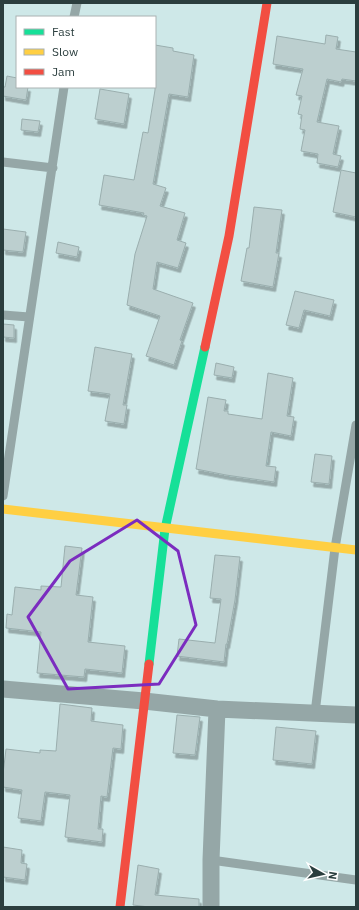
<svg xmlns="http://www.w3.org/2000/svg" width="359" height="910" font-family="'IBM Plex Sans',sans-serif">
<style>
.building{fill:#bccfcf;stroke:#9aaeae;filter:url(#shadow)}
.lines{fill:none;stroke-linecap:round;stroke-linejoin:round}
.lane{stroke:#95a7a7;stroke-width:9}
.street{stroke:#95a7a7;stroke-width:17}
.fast{stroke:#16e098;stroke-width:9}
.slow{stroke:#ffcf43;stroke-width:9}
.jam{stroke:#f24e42;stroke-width:9}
.marked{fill:none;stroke:#7b2cbf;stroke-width:3;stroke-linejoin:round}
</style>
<defs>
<filter id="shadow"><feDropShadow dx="2.5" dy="4.5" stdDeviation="0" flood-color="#0004"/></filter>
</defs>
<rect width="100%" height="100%" fill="#cee8e8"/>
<path class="building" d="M326 35 338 37 336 49 356 52V81L342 79 341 82 327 79 317 122 339 126 333 154 341 156 338 167 317 163 318 154 301 151 305 130 300 129 302 115 298 114 302 96 296 95 303 69 273 64 277 36 325 44Z
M155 45 173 48V51L194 55 188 97 169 94 153 184 166 188 160 206 185 213 177 240 186 243 178 268 157 262 153 289 193 303 180 340 182 341 174 365 146 356 160 316 127 305 135 254 147 216 143 215 144 213 99 205 104 175 134 180 143 132 148 133 155 90Z
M7 76 17 78V87H28L26 100 3 96V87H5Z
M100 89 129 94 124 124 95 119Z
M22 119 40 121 38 132 21 130Z
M341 170 356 173V217L333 212Z
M254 207 282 210 276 253H279L273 287 241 281 247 248H249Z
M3 229 26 232 23 252 3 250Z
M58 242 79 247 77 257 56 253Z
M295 291 334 300 330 316 304 310 299 328 286 325Z
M3 324 14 325V338L3 337Z
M95 347 132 354 123 405H127L124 424 105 421 110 394 88 391Z
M216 363 234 367 232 378 214 375Z
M268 373 293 378 287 416 294 417 291 436 271 432 266 466 276 467 274 482 226 475 196 469 208 397 226 400 224 411H228V414L262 419Z
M315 454 332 456 329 484 311 482Z
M65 546 82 548 76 595 93 597 88 642 125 646 122 673 85 669 84 677 37 673 41 632 6 628 7 614 12 615 15 587 41 590V586L61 587Z
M215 555 240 557 235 600 227 644H226L224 662 177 656 179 639 215 643 221 599 210 598Z
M60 704 92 708 91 721 123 725 121 749 113 748 107 797 101 796 98 829H103L102 842 65 837 70 795 45 792 41 821 18 818 22 790 3 787V774L6 749 40 753V750L56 751Z
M177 715 200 717 195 755 173 753Z
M276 727 316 731 312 764 273 760Z
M3 847 22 850 21 863 27 864 25 880 3 877Z
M138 865 159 869 155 895 199 899V907H149L133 905Z"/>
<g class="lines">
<path class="lane" d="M74 17 77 3
M3 162 53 168
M3 315 29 317
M3 496 64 87
M315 713 335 548 356 425
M211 860 356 880"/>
<path class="street" d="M3 689 144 701 217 709 356 715
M211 907V860L217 709"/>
<path class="fast" d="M149 664 165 529 205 347"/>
<path class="slow" d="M3 509 356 550"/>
<path class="jam" d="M205 347 229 236 267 3
M120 907 149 664"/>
</g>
<path class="marked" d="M137 520 178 551 196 625 159 684 68 689 28 617 70 561Z"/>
<rect width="359" height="910" fill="none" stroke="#2b3e3e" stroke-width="8"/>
<rect x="16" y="16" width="140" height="72" fill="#ffffff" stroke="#aab2b2"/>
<rect x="24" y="29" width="20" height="6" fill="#16e098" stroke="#aab2b2"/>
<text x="52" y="36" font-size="12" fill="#2b3e3e">Fast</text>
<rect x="24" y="49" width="20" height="6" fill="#ffcf43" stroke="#aab2b2"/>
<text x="52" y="56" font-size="12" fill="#2b3e3e">Slow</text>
<rect x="24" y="69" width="20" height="6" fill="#f24e42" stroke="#aab2b2"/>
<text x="52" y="76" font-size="12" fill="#2b3e3e">Jam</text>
<g transform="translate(323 874) rotate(98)" stroke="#ffffff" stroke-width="3" paint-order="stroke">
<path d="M0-3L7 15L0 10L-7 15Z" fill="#2b3e3e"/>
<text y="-6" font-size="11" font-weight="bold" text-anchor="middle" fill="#2b3e3e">N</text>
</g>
</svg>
